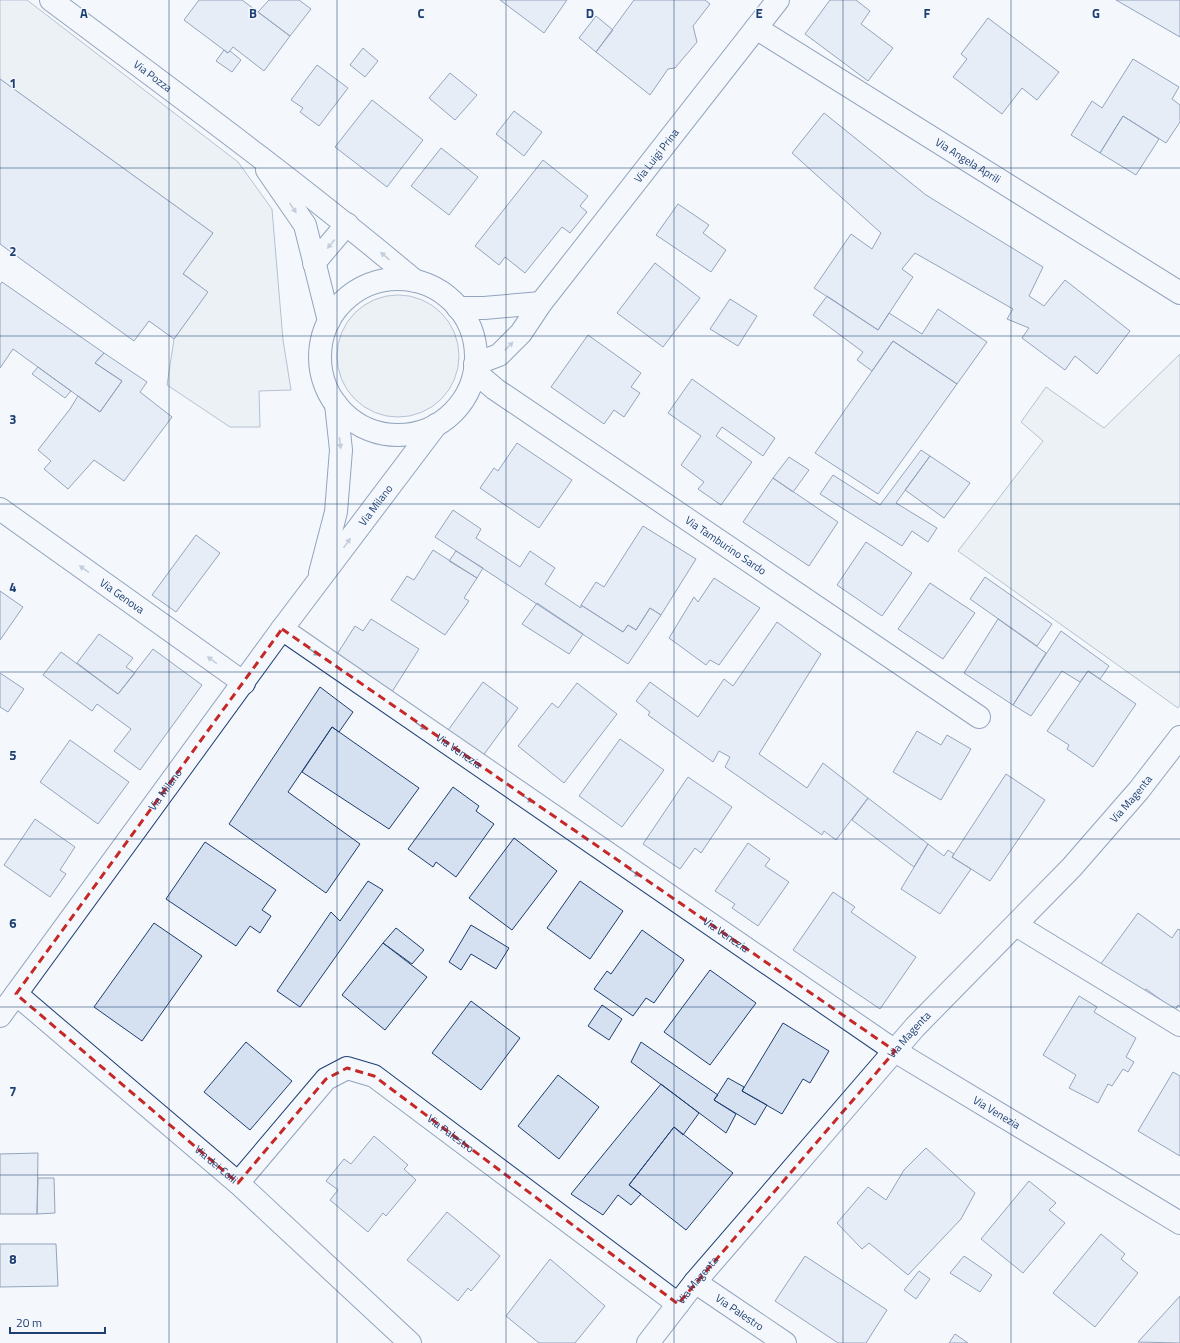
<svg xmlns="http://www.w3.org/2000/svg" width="1180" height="1343" font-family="'Titillium Web',sans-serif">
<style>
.green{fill:#e3e9f0;stroke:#687fa3}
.parking{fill:#e3e8f0;stroke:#687fa3}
.building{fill:#d5e0f0;stroke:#1d3f73}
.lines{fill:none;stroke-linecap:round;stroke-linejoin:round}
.minor-casing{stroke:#1d3f73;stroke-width:24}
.tertiary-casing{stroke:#1d3f73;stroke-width:24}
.minor{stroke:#f4f7fb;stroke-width:22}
.tertiary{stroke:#f4f7fb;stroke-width:22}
.oneway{fill:#889bb7}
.marked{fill:none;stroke:#c62828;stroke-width:3;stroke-dasharray:8 5;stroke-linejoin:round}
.grid{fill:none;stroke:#1d3f73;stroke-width:1;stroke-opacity:0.55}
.labels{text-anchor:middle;stroke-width:3;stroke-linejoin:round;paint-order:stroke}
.street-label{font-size:11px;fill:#1d3f73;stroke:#f4f7fb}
.grid-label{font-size:13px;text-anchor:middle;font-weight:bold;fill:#1d3f73;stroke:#f4f7fb;stroke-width:3;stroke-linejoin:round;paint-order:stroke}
</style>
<rect width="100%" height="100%" fill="#f4f7fb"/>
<path class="green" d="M337 356a61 61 0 1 1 122 0a61 61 0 1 1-122 0Z
M1180 354V705L1178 708 958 551 1043 441 1021 422 1046 387 1104 428Z"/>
<path class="parking" d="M0 0H27L238 162 272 209 283 340 291 390 259 391 260 427H230L167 385 174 339 207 292 183 273 213 233 0 79Z"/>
<path class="building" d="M199 0H242L290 36 264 71 233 47 228 53 184 20Z
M269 0H299L311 9 290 36 258 12Z
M500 0H567L544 33Z
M634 0H705L710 4 693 26 697 42 675 68 668 69 650 95 596 52Z
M830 0H856L870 11 861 24 893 48 868 81 805 34Z
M1116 0H1180V37Z
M596 16 613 30 596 52 579 38Z
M988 18 1059 72 1037 100 1022 88 1002 114 953 77 967 59 961 54Z
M363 48 378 61 365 77 350 65Z
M224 50 228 53 230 51 241 60 232 72 216 61Z
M1133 59 1179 87 1172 99 1180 105V122L1166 143 1123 116 1100 153 1071 135 1092 101 1102 108Z
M317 65 348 88 319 126 300 112 303 108 291 100Z
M450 73 477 95 455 120 429 98Z
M0 79 213 233 183 274 208 292 174 339 149 321 134 341 0 244Z
M372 100 423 140 387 187 335 147Z
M514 111 542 132 524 156 496 134Z
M824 113 926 195 1043 267 1029 296 1044 306 1065 280 1130 331 1097 374 1075 356 1065 370 1022 338 1029 328 1007 319 1013 309 915 253 902 269 913 277 878 330 814 288 851 234 872 249 881 233 792 153Z
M1123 116 1159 139 1136 175 1100 153Z
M441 148 478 177 449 215 411 186Z
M543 160 588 196 580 206 587 212 570 233 562 227 525 273 505 257 499 265 475 246Z
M678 204 709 225 703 233 726 250 711 272 656 235Z
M655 263 700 298 663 347 617 313Z
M2 282 104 353 95 363 122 381 100 412 13 349 0 368V285Z
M827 296 878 330 889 313 922 334 938 309 987 342 957 384 893 341 872 371 857 360 863 352 813 315Z
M730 299 757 316 738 346 710 329Z
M588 335 641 373 631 387 640 393 624 417 614 410 604 424 551 387Z
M893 341 957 384 878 494 815 453Z
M104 353 147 382 140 392 172 417 124 481 94 460 68 489 44 469 51 461 38 450 70 409 78 396 100 412 122 381 95 363Z
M38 367 71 391 65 398 32 374Z
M692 379 775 438 763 456 722 427 716 436 752 462 721 505 698 489 704 482 681 465 701 436 668 413Z
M517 443 572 480 539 528 480 488 494 468 498 471Z
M921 450 930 456 896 503 937 528 928 542 912 531 902 546 820 494 833 475 880 505Z
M930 456 970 483 944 518 905 490Z
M789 457 809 470 793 492 773 478Z
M773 478 838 522 809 566 743 522Z
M453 510 481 529 476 538 520 567 530 551 555 568 545 584 581 608V605L623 632 628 625 636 630 650 608 661 615 628 664 435 537Z
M643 526 696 559 661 615 650 608 636 630 628 625 623 632 581 605 596 582 604 587Z
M196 535 220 553 176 612 152 595Z
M866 542 912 573 882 616 837 585Z
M433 550 477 578 464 598 469 601 445 635 391 600 407 576 414 580Z
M456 551 483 568 477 578 449 561Z
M985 577 1052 624 1037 646 970 599Z
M714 578 760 608 719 665 710 660 706 665 669 638 694 597 698 602Z
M930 583 975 613 943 659 898 629Z
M0 591 23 607 0 640Z
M537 603 583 634 569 654 522 624Z
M371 619 419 649 390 695 334 659 355 626 363 631Z
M998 619 1046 653 1013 705 964 673Z
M777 622 821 654 759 754 807 788 823 763 868 798 836 840 824 831 822 835 725 767 730 757 719 751 713 762 648 715 650 712 636 701 650 682 698 717 724 679 733 686Z
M1061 631 1109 666 1100 679 1088 671 1080 682 1062 671 1031 716 1013 705Z
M99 634 133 658 126 667 135 673 118 694 77 663Z
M153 649 202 685 140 770 114 751 131 729 97 704 92 711 43 675 61 652 118 694Z
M1088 671 1136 704 1093 767 1067 749 1069 745 1047 731Z
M0 673 24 689 8 712 0 707Z
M483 682 518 708 482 757 446 733Z
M577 683 617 714 564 783 518 746 552 703 558 708Z
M320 687 353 712 339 732 332 727 288 792 360 844 326 893 229 824Z
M332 727 419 788 389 829 302 772Z
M917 731 941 745 947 735 971 749 941 800 893 772Z
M620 739 664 770 622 827 579 796Z
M70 740 129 782 98 824 40 782Z
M1006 774 1045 800 990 881 952 857Z
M688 777 732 807 701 853 695 848 680 869 643 844Z
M453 787 479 806 476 811 494 824 456 877 436 862 433 867 408 849Z
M868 798 928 844 914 867 852 820Z
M35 819 75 847 60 870 66 874 50 897 4 865Z
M514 838 557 871 512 930 469 898Z
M205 842 276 890 262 910 271 916 260 933 250 926 236 946 166 899Z
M748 843 770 859 765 866 789 882 758 926 732 908 735 904 715 891Z
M928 844 944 856 948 850 954 854 952 857 971 869 940 914 901 889Z
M368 881 383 890 300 1007 277 991 331 912 340 921Z
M580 881 623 911 590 959 547 928Z
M833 892 855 907 851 912 916 957 880 1009 793 950Z
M1138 913 1172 938 1178 929 1180 930V1007L1178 1005 1175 1010 1146 989 1141 995 1100 965Z
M154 923 202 956 142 1041 94 1007Z
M471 925 509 948 496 969 471 954 461 970 449 962Z
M396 928 424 950 412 964 383 943Z
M642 930 684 960 654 1003 646 998 633 1016 594 989 607 971 611 974Z
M383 943 427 977 385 1030 342 995Z
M710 970 756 1003 710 1065 664 1032Z
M1079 996 1097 1007 1094 1012 1136 1038 1126 1057 1134 1062 1128 1072 1123 1069 1112 1086 1108 1084 1098 1103 1069 1088 1076 1075 1043 1055Z
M471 1001 520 1038 481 1090 432 1053Z
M602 1005 622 1019 609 1040 588 1026Z
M783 1023 829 1051 810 1083 803 1079 782 1114 742 1091Z
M246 1042 292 1081 250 1130 204 1092Z
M641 1042 718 1095 714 1100 736 1114 726 1133 631 1062Z
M1173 1072 1180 1076V1156L1138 1131Z
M558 1075 599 1107 559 1159 518 1126Z
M728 1078 744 1087 742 1091 767 1105 755 1125 714 1100Z
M661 1084 699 1113 683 1135 674 1127 629 1185 641 1194 631 1205 618 1195 603 1215 571 1194Z
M674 1127 733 1173 686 1230 629 1185Z
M374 1136 408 1165 404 1169 416 1180 386 1216 383 1213 368 1232 330 1200 338 1190 326 1181 344 1159 351 1164Z
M926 1148 975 1193 961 1219 908 1275 869 1243 862 1249 837 1223 868 1187 886 1200 904 1170Z
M38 1153 37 1214H0V1154Z
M38 1178H54L55 1213 37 1214Z
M1029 1181 1056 1203 1049 1210 1065 1223 1023 1273 981 1239Z
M447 1212 500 1256 471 1291 468 1288 458 1301 407 1260Z
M1101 1234 1125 1254 1121 1259 1138 1273 1095 1327 1053 1293Z
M0 1244H56L58 1286 0 1287Z
M805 1256 887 1310 866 1343H838L775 1301Z
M964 1256 992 1275 980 1292 950 1273Z
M550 1259 605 1306 575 1343H539L506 1316Z
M919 1271 930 1279 916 1299 904 1290Z
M1180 1296V1343L1138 1342Z
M955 1334 968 1343H949Z"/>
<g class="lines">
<g class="minor-casing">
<g id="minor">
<path id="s1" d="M756 28 1180 293"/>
<path d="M314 263 347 224"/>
<path d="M458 308H484L541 303"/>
<path id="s2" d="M475 364 499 355 521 333 541 303 778 0"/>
<path id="s3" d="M475 372 495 389 979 717"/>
<path id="s4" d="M0 509 244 683"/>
<path id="s5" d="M282 629 895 1051 1180 1223"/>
<path d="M1016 925 1180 1025"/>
<path id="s6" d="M16 994 238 1183 410 1343"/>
<path id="s7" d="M238 1183 326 1079 347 1068 374 1076 678 1304"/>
<path id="s8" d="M695 1282 785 1343"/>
<path id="s9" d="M648 1343 695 1282 915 1027 1072 867 1139 790 1180 737"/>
</g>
</g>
<g class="tertiary-casing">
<g id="tertiary">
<path id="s10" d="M51 0C174 92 297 182 415 281"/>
<path d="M267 170 305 225 329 321"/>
<circle cx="398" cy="357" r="78"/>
<path d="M320 573 336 512 341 450 336 404"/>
<path id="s11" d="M0 1016 282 629 436 425"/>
</g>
</g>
<use href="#minor" class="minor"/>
<use href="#tertiary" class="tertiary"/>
</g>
<defs><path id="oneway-solid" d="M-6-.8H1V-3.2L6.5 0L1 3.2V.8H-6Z"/></defs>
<g class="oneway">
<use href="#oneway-solid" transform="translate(293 208) rotate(56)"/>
<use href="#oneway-solid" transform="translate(331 244) rotate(130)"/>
<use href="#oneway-solid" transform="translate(385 256) rotate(-140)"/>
<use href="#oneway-solid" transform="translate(509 346) rotate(-45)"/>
<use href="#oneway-solid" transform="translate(340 443) rotate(83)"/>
<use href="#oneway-solid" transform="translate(347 543) rotate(-54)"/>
<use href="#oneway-solid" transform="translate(84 569) rotate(-145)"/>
<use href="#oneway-solid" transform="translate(314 652) rotate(35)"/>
<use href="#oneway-solid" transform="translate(212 660) rotate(-144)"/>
<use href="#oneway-solid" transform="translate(421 726) rotate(35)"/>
<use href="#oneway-solid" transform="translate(528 799) rotate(35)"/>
<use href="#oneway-solid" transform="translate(635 873) rotate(35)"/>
</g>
<path d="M0 0H1180V1343H0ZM282 629 895 1051 678 1304 374 1076 347 1068 326 1079 238 1183 16 994Z" fill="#f4f7fb" fill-opacity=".55" fill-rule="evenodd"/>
<path class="marked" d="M282 629 895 1051 678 1304 374 1076 347 1068 326 1079 238 1183 16 994Z"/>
<path class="grid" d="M169 0V1343M337 0V1343M506 0V1343M674 0V1343M843 0V1343M1011 0V1343M0 168H1180M0 336H1180M0 504H1180M0 672H1180M0 839H1180M0 1007H1180M0 1175H1180"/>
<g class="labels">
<g class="street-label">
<text dy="4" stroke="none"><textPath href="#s10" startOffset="127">Via Pozza</textPath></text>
<text dy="4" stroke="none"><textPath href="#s2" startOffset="280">Via Luigi Prina</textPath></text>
<text dy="4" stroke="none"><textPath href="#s1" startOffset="250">Via Angela Aprili</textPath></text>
<text dy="4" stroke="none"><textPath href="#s11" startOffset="634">Via Milano</textPath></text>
<text dy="4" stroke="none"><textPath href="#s3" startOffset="305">Via Tamburino Sardo</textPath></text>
<text dy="4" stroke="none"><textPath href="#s4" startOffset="150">Via Genova</textPath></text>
<text dy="4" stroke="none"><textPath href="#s5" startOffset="215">Via Venezia</textPath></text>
<text dy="4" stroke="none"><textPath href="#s11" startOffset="280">Via Milano</textPath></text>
<text dy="4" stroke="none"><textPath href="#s9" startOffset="728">Via Magenta</textPath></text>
<text dy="4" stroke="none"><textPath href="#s5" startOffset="539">Via Venezia</textPath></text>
<text dy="4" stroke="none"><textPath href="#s9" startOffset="404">Via Magenta</textPath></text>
<text dy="4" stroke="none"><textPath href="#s5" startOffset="863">Via Venezia</textPath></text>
<text dy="4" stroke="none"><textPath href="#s7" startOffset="284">Via Palestro</textPath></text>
<text dy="4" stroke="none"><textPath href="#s6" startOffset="263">Via dei Colli</textPath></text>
<text dy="4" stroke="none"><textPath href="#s9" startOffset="80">Via Magenta</textPath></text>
<text dy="4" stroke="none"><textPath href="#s8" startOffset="54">Via Palestro</textPath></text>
</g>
</g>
<g class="grid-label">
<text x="84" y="18">A</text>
<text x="253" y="18">B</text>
<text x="421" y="18">C</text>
<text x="590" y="18">D</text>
<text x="759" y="18">E</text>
<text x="927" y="18">F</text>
<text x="1096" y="18">G</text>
<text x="13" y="88">1</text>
<text x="13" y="256">2</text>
<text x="13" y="424">3</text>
<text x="13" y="592">4</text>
<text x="13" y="760">5</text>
<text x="13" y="928">6</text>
<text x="13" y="1096">7</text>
<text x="13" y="1264">8</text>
</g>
<path d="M10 1327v6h95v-6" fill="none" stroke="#1d3f73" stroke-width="2"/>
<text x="16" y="1327" font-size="12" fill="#1d3f73" stroke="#f4f7fb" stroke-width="3" paint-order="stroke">20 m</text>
</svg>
